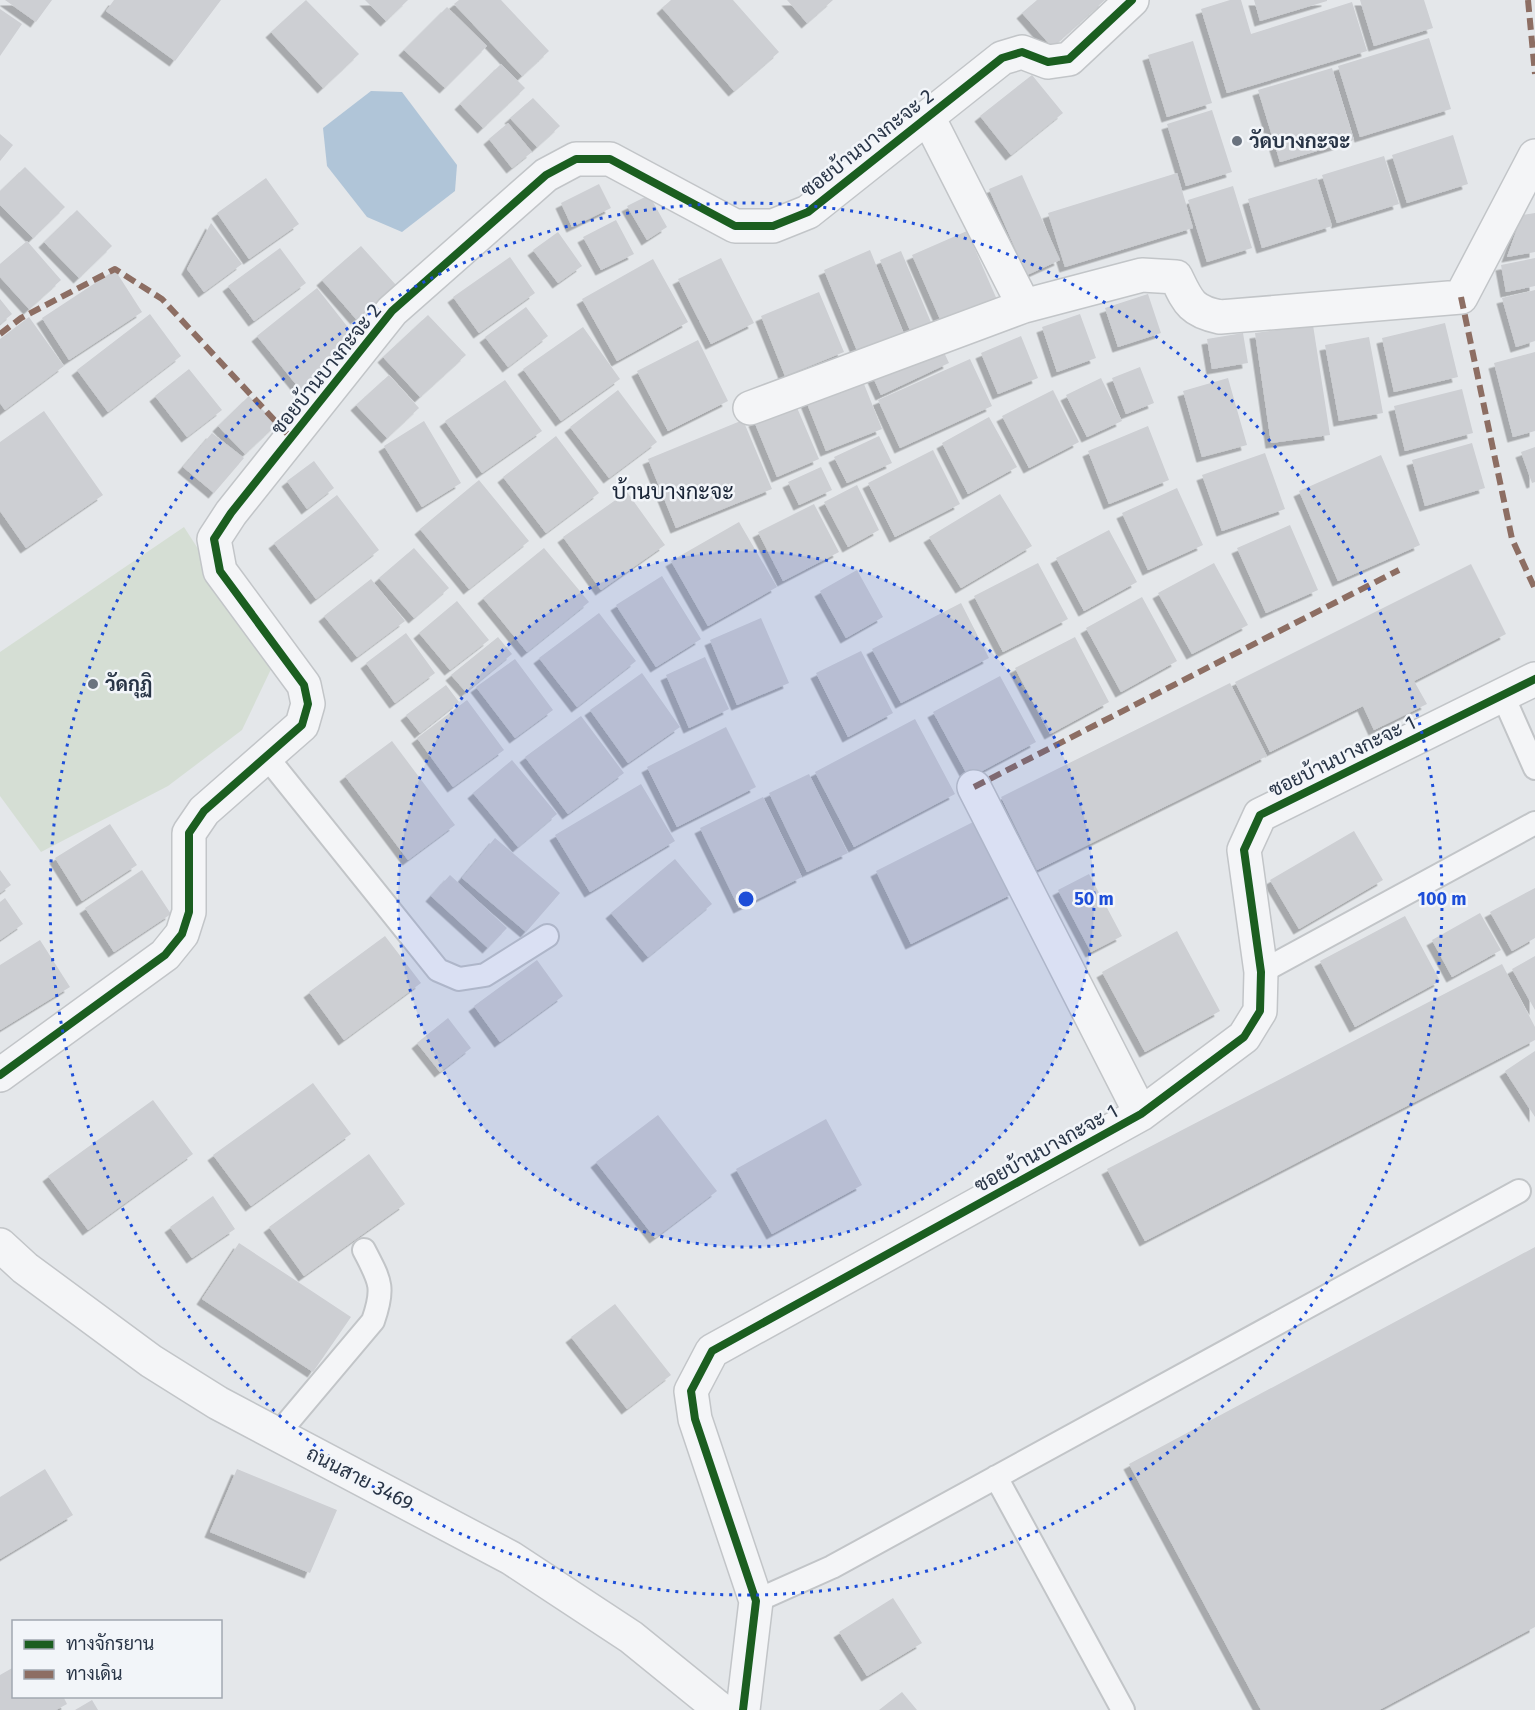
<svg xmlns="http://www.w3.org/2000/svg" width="1535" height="1710" font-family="'Fira Sans',Sarabun,sans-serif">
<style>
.green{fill:#d5ded4}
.water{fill:#b0c5d8}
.building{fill:#cdcfd3;filter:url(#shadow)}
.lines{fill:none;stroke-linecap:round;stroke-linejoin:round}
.service-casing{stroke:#c2c5c8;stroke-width:26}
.minor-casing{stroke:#c2c5c8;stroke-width:36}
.tertiary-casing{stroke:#c2c5c8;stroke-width:36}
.service{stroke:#f4f5f7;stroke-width:22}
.minor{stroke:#f4f5f7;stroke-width:33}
.tertiary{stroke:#f4f5f7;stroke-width:33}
.quiet{stroke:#8d6e63;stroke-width:6;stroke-dasharray:12 6;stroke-linecap:butt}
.cycleway-casing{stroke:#f2f5f9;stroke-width:11}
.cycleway{stroke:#1b5e20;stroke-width:8}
.ring{fill:none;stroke:#1d4ed8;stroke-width:3;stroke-dasharray:3 6}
.poi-dot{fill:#6a737f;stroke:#f2f5f9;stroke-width:2}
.labels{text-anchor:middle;stroke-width:5;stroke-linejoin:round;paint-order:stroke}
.poi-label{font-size:20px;font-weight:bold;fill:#283446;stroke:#f2f5f9;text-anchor:start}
.street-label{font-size:20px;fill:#283446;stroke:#f2f5f9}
.quarter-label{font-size:22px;fill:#1a2537;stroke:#f2f5f9}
.centre{fill:#1d4ed8;stroke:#f2f5f9;stroke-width:3}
.ring-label{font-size:18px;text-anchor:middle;font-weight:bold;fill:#1d4ed8;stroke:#f2f5f9;stroke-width:5;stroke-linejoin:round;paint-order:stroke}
</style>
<defs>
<filter id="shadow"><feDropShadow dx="-5.5" dy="5.5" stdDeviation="0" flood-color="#0004"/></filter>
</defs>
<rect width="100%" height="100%" fill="#e4e7ea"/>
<path class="green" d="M184 527 273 665 242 730 168 786 41 852 0 796V652Z"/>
<path class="water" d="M371 91 402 92 457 165 455 191 402 232 367 217 327 166 323 128Z"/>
<path class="building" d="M5 0H52L36 22Z
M114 0H221L175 61 106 11Z
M306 0 359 54 323 88 271 32Z
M365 0H408L386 21Z
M459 0H501L549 51 522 76 454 4Z
M671 0H733L779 52 734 91 662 8Z
M787 0H833L807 23Z
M1037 0H1105L1052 47 1022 13Z
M1230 0H1241L1251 34 1352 2 1367 51 1227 93 1201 9Z
M1254 0H1327V1L1260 21Z
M1360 0H1424L1433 28 1374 46Z
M447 7 487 46 445 88 404 50Z
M0 9 22 24 0 56Z
M1429 38 1451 109 1360 137 1338 66Z
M1193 41 1212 103 1167 117 1148 55Z
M501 64 525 88 483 128 460 104Z
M1332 68 1354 140 1280 162 1258 90Z
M1032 75 1063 113 1011 155 980 116Z
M533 98 560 126 537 147 510 118Z
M1212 110 1232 172 1186 186 1167 124Z
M508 123 532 152 512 168 489 139Z
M0 134 13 145 0 161Z
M1453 135 1468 184 1407 203 1392 155Z
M1384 156 1399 204 1337 223 1322 175Z
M25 167 65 207 33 238 0 205V191Z
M1177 173 1193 228 1065 267 1048 213Z
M1022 175 1060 260 1027 275 989 189Z
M266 178 299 224 249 259 217 213Z
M1317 178 1332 226 1262 248 1248 199Z
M599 184 611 208 572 227 561 203Z
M1233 186 1252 248 1207 262 1188 200Z
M649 195 667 227 647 240 627 206Z
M77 210 112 246 79 278 44 242Z
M1535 213V252L1507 257 1522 215Z
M616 220 634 254 601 270 583 237Z
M211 223 242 264 204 292 187 269Z
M967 231 998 302 943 326 912 255Z
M558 232 582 266 558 283 533 250Z
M27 241 61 280 29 309 0 277V264Z
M361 246 396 285 356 319 322 280Z
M280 248 306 283 254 321 228 286Z
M870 250 906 339 860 358 824 270Z
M901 251 933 327 912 335 880 260Z
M510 257 535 293 479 333 453 297Z
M721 258 754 323 711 344 678 279Z
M1535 258V286L1506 292 1501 265Z
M653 259 688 322 617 361 582 299Z
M115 270 142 312 69 360 42 318Z
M317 288 350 330 303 393 257 336Z
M1535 290V341L1516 347 1502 298Z
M819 292 844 352 785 376 761 316Z
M1148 294 1161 333 1118 347 1105 308Z
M0 299 12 314 0 324Z
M526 307 548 336 508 367 485 337Z
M150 314 181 356 108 412 77 370Z
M1080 314 1096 358 1057 372 1042 327Z
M428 315 466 355 420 397 383 357Z
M29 317 64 366 5 410 0 403V339Z
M1445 323 1458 377 1394 392 1382 338Z
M1313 325 1330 435 1271 443 1255 333Z
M583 327 620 379 561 421 523 369Z
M1243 333 1248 363 1212 369 1207 339Z
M1021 336 1038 378 998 394 981 353Z
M1369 337 1383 413 1339 421 1325 345Z
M698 340 728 401 668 431 637 371Z
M940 344 949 363 881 395 872 375Z
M1535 352V431L1513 437 1494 363Z
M970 359 992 406 900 448 878 400Z
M1140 367 1154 403 1126 414 1112 378Z
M189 369 222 410 187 437 155 396Z
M389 375 419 408 387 438 356 405Z
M1101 378 1122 421 1087 437 1066 395Z
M1228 378 1247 445 1202 457 1183 391Z
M862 379 882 429 826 451 806 401Z
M505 380 542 431 482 473 445 421Z
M1462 389 1473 433 1405 451 1394 406Z
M618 390 657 442 609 478 570 427Z
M1053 390 1079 442 1029 468 1002 416Z
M249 396 277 424 245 454 218 426Z
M795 403 819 459 777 477 754 421Z
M44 411 103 495 26 548 0 511V442Z
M989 417 1017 467 968 494 942 443Z
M743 420 772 489 676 528 648 459Z
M424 421 461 483 422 507 384 446Z
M1148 426 1169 480 1109 504 1088 451Z
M212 433 244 458 214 493 183 467Z
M556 436 599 493 546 533 503 477Z
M879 436 892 463 847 483 834 457Z
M1472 443 1485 488 1425 506 1412 460Z
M1535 447V482L1532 483 1521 452Z
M933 450 960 504 895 537 868 483Z
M1265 453 1285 509 1222 531 1202 475Z
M1381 455 1420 545 1338 581 1299 491Z
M314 461 334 488 307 509 287 481Z
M821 467 832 490 799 505 788 482Z
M479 480 529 541 469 589 420 529Z
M857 485 879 530 848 547 824 502Z
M1177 488 1203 545 1148 570 1122 513Z
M627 492 665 545 601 590 563 537Z
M1000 494 1032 546 961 588 929 537Z
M337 495 379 550 316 599 274 543Z
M814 504 839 552 783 581 758 532Z
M739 522 777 587 708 626 671 561Z
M1290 525 1318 590 1266 613 1237 548Z
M1109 530 1137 582 1084 611 1056 558Z
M414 548 449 588 414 618 379 578Z
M544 548 589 602 527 652 483 598Z
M1038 563 1068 619 1003 652 974 596Z
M1214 563 1248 625 1192 654 1158 593Z
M1471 564 1506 634 1414 681 1427 704 1374 730 1363 706 1270 752 1235 682Z
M857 570 883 617 846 638 820 591Z
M662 576 701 639 656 667 616 605Z
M371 579 405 621 357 657 324 616Z
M1142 597 1177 661 1121 692 1086 628Z
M457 601 489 640 450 670 419 633Z
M961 603 989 658 901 703 872 649Z
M599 613 636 661 577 707 539 658Z
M761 618 789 683 737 705 710 640Z
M406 633 435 673 395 703 366 663Z
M498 637 512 654 466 692 451 675Z
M1075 637 1109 702 1050 734 1015 668Z
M861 651 893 713 848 737 816 673Z
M705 657 729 709 689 728 666 675Z
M515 659 553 710 515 738 476 687Z
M642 673 680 727 628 763 590 710Z
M1000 676 1036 742 969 778 933 712Z
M1230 683 1267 756 1037 870 1001 797Z
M446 685 459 702 420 733 406 715Z
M467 700 504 750 453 787 417 738Z
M581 716 624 773 568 814 525 757Z
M915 719 955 794 854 847 815 772Z
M726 727 756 787 677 827 647 767Z
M392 741 455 825 408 860 345 776Z
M512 760 557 814 518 847 473 793Z
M809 774 848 853 807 872 769 793Z
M641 784 675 841 590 892 555 835Z
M763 797 802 877 739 908 700 828Z
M977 820 1014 893 911 944 876 871Z
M110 824 137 865 82 901 55 858Z
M1354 831 1383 880 1299 929 1270 880Z
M495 838 560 893 526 932 462 878Z
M675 859 712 904 648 957 611 913Z
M0 870 11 885 0 893Z
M142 870 171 914 114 952 85 908Z
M1089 874 1122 936 1091 952 1058 890Z
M450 875 507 928 488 948 431 896Z
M1535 888V938L1512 951 1490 912Z
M5 898 23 924 0 940V902Z
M1480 913 1501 950 1452 977 1432 940Z
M1405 916 1440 981 1355 1027 1320 961Z
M1177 931 1220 1011 1145 1052 1102 972Z
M385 936 421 983 344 1040 309 992Z
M40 940 70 987 0 1030V965Z
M1535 956V1010L1512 969Z
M537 960 563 996 500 1042 474 1006Z
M1502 964 1535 1027V1040L1145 1241 1107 1169Z
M448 1018 471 1048 440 1072 417 1043Z
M1535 1051V1117L1505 1071Z
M313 1083 351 1134 251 1206 213 1155Z
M153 1100 193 1154 88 1230 48 1176Z
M658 1115 717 1191 655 1238 596 1162Z
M826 1119 862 1185 772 1234 736 1169Z
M369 1154 405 1204 304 1276 269 1227Z
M213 1196 235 1229 192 1258 170 1227Z
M239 1243 351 1317 313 1372 202 1299Z
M1535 1247V1627L1379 1710H1261L1129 1464Z
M615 1304 671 1375 627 1409 571 1337Z
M45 1469 73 1515 0 1559V1497Z
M237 1469 337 1510 310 1573 210 1532Z
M893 1598 922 1643 867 1676 839 1632Z
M14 1667V1696H63L67 1704 56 1710H0V1675Z
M902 1692 917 1710H879Z
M92 1700 98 1710H75Z"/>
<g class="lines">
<g class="service-casing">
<path id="service" d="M1503 696 1535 768
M266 756 438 970 459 979 485 975 547 936
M1261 972 1535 823
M277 1435 373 1321C385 1287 380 1281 364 1250
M996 1477 1123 1710
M756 1601 832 1567 1519 1191"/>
</g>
<g class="minor-casing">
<path id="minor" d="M928 117 1024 306 1142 275 1176 277C1188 302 1191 311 1220 317L1461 297 1535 156
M750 408 1024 306
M974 787 1141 1114
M0 1075 165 955 182 934 189 912V833L204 811 302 725 308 704 304 685 220 571 214 539 231 513 392 311 546 175 576 159H610L735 226H773L808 212 1002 58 1022 52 1048 62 1069 59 1132 0
M743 1710 756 1601 695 1419 691 1391 712 1351 1141 1114 1244 1037 1260 1011 1261 972 1244 850 1260 815 1535 679"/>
</g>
<g class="tertiary-casing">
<path id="tertiary" d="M0 1245 25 1268 151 1361 218 1403 511 1558 631 1637 721 1710"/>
</g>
<use href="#service" class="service"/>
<use href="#minor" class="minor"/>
<use href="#tertiary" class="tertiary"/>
<path class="quiet" d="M1528 0 1535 74
M1461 297 1512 539 1535 589
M0 334 21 318 115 269 162 299 291 438
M974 787 1399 570"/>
<g class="cycleway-casing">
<path id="cycleway" d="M0 1075 165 955 182 934 189 912V833L204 811 302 725 308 704 304 685 220 571 214 539 231 513 392 311 546 175 576 159H610L735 226H773L808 212 1002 58 1022 52 1048 62 1069 59 1132 0
M743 1710 756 1601 695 1419 691 1391 712 1351 1141 1114 1244 1037 1260 1011 1261 972 1244 850 1260 815 1535 679"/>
</g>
<use href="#cycleway" class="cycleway"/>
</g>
<circle cx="746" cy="899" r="348" fill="#1d4ed8" fill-opacity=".12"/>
<g class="ring">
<circle cx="746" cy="899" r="348"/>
<circle cx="746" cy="899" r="696"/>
</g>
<g class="poi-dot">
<circle cx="1237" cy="141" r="6"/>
<circle cx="93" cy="684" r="6"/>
</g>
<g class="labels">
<g class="poi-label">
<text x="1249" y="148">วัดบางกะจะ</text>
<text x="105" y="691">วัดกุฏิ</text>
</g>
<g class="street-label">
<text transform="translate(867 143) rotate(-38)" y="7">ซอยบ้านบางกะจะ 2</text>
<text transform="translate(326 369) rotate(-51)" y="7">ซอยบ้านบางกะจะ 2</text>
<text transform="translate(1342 756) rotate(-26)" y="7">ซอยบ้านบางกะจะ 1</text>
<text transform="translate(1046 1148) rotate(-29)" y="7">ซอยบ้านบางกะจะ 1</text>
<text transform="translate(360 1478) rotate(27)" y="7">ถนนสาย 3469</text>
</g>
<g class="quarter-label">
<text x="673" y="499">บ้านบางกะจะ</text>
</g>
</g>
<circle cx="746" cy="899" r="9" class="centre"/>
<g class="ring-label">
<text x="1094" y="905">50 m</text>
<text x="1442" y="905">100 m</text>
</g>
<rect x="12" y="1620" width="210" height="78" fill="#f2f5f9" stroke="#a1a8b1" stroke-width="1.5"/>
<rect x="24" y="1640" width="30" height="9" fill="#1b5e20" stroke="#a1a8b1" stroke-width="1.5"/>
<text x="66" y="1650" font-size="18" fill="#283446">ทางจักรยาน</text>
<rect x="24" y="1670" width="30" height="9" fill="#8d6e63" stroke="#a1a8b1" stroke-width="1.5"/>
<text x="66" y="1680" font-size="18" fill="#283446">ทางเดิน</text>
</svg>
